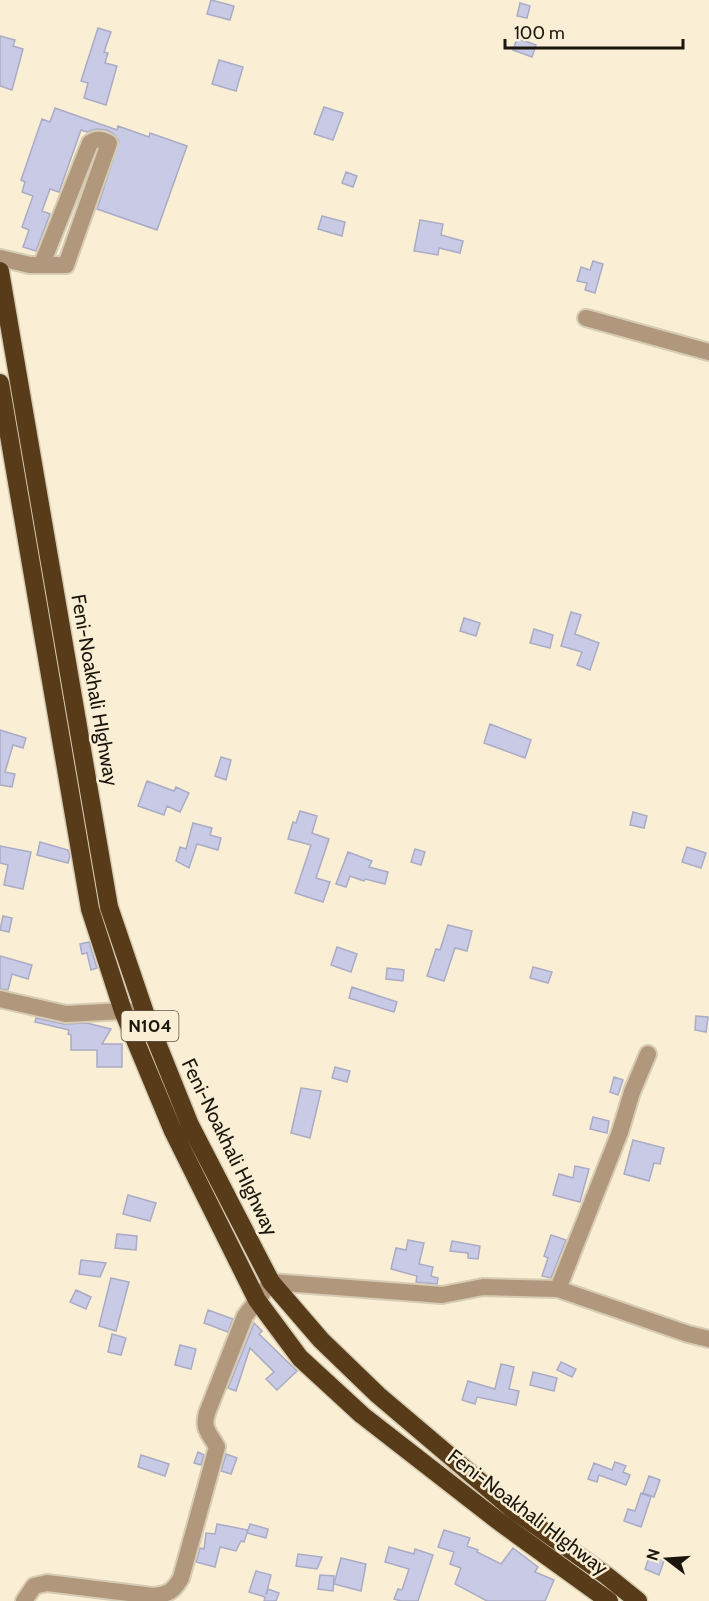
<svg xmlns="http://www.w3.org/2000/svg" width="709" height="1601" font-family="Cabin,sans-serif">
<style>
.building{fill:#c9cae5;stroke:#aaabc5;stroke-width:1.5}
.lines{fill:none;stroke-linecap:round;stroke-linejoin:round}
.minor-casing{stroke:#d6ccb4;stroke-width:20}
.highway-casing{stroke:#d6ccb4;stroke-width:21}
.minor{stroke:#b1987d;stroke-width:16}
.highway{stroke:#583b19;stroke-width:18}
.labels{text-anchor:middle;stroke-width:5;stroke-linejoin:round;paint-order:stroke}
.shield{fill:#faefd4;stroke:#5e5749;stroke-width:1.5}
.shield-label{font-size:18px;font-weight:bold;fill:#1b160d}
.street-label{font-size:20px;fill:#1b160d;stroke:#faefd4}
</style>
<rect width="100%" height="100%" fill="#faefd4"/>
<path class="building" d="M211 0 234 6 230 20 207 14Z
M520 3 530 6 527 18 517 16Z
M98 28 111 32 104 52 108 53 105 63 117 66 106 105 84 98 88 83 81 81Z
M0 36 15 40 13 46 23 49 12 90 0 86Z
M517 38 536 45 532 57 513 50Z
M219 60 243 67 236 91 212 84Z
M324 107 343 113 333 140 314 134Z
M55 108 117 130 118 126 149 137 150 133 187 146 157 230 97 209 119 141 114 134 107 130 96 129 87 132 81 130 59 192 50 189 42 211 50 214 36 251 23 247 29 230 22 227 33 196 22 192 25 182 21 180 42 119 50 122Z
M346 172 357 176 353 187 342 183Z
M322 216 345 222 342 236 318 229Z
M420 220 443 224 441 235 463 241 460 253 439 248 438 255 414 251Z
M593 261 603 264 595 293 585 290 587 283 577 281 581 267 590 270Z
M571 612 581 615 575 634 599 643 590 670 577 665 582 652 561 646Z
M464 618 480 623 476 636 460 631Z
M534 629 553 635 550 648 530 643Z
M490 724 531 740 525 758 484 743Z
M0 730 26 738 23 748 13 745 5 772 15 774 12 787 0 785Z
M221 757 231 760 226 780 215 776Z
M147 781 174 791 176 787 189 793 180 812 167 806 164 815 138 806Z
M300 811 317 816 312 833 329 839 316 878 330 882 323 902 295 893 311 845 288 839 293 822 296 823Z
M633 812 647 816 644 828 630 825Z
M193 823 212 828 210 835 221 838 218 850 197 844 189 868 176 861 180 847 186 849Z
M40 842 68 850 70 856 68 863 37 855Z
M0 846 31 852 23 889 4 885 8 865 0 863Z
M687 847 706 853 701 868 682 862Z
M415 849 425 852 421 865 411 862Z
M348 852 372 861 369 867 388 872 385 884 365 879 364 881 350 876 346 887 336 884Z
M3 916 12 918 9 932 0 930Z
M448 925 472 931 467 951 455 948 444 981 427 976 436 949 440 950Z
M89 942 97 968 91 970 87 953 82 954 80 944Z
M337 947 357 954 351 972 331 965Z
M0 956 32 965 28 979 12 974 8 990 0 989Z
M533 967 552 972 548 983 530 978Z
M387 968 404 970 403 981 386 979Z
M352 987 397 1002 394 1012 349 998Z
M696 1016 708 1017 706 1032 695 1030Z
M36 1018 64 1024 87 1023 111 1029 102 1044H122V1067H97V1050H71V1035L68 1034 69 1030 35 1022Z
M335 1067 350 1071 347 1082 332 1078Z
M614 1077 623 1080 618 1095 610 1092Z
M301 1088 321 1091 310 1138 291 1133Z
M593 1117 609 1121 607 1133 590 1129Z
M633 1140 664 1148 660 1164 654 1163 649 1181 624 1174Z
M575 1166 589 1169 580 1202 553 1195 559 1174 573 1178Z
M128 1195 156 1203 150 1221 123 1214Z
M117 1234 137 1236 136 1250 115 1248Z
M551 1235 566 1240 551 1278 542 1276 548 1258 544 1256Z
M408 1240 424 1243 419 1264 433 1267 431 1276 438 1278 437 1284 416 1282 417 1276 391 1269 396 1248 406 1250Z
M452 1241 480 1246 478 1259 468 1258V1253L450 1251Z
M81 1260 106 1263 100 1277 79 1274Z
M111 1278 129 1282 116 1331 99 1326Z
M76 1290 91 1297 86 1309 70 1302Z
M208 1310 233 1319 228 1332 204 1323Z
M254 1323 262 1331 259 1334 297 1371 277 1390 266 1379 274 1372 250 1348 236 1391 228 1388Z
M112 1334 126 1338 121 1355 108 1352Z
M180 1345 196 1349 191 1369 175 1365Z
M561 1362 576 1369 572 1377 557 1370Z
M501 1364 514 1367 509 1389 519 1391 516 1405 477 1397 475 1404 462 1400 468 1381 495 1389Z
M533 1372 557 1378 554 1391 530 1385Z
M198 1452 204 1455 201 1465 194 1463Z
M226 1454 237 1458 231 1474 221 1471Z
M141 1455 169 1464 165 1476 138 1467Z
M615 1462 626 1466 623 1472 630 1475 626 1485 599 1475 597 1482 588 1479 594 1463 612 1470Z
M649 1476 660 1480 654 1497 643 1493Z
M641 1493 651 1497 641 1527 624 1521 628 1509 635 1511Z
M217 1524 248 1530 244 1542 241 1541 236 1551 220 1547 215 1567 196 1562 200 1548 204 1549 206 1533 215 1534Z
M250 1524 268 1529 266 1538 247 1533Z
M444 1530 470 1538 467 1546 478 1550 477 1552 501 1564 513 1548 538 1567 535 1572 554 1580 545 1601H487L455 1584 461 1568 450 1564 454 1552 438 1547Z
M389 1547 414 1554 415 1549 433 1555 418 1601H401L394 1599 398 1589 402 1590 409 1569 385 1562Z
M651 1552 665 1558 659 1575 645 1569Z
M298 1554 322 1557 317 1569 296 1566Z
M341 1558 366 1564 361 1591 334 1584Z
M256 1571 271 1575 266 1595 268 1589 279 1593 276 1601H264L265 1597 249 1592Z
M320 1575 334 1576 333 1591 318 1589Z"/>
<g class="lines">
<g class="minor-casing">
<path id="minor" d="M0 258 30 265H66L109 143C102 139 96 138 90 143L42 264
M586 318 709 352
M0 999 66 1014 123 1011 135 1012
M558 1289 620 1132 632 1092 648 1054
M24 1601 34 1586 47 1583 153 1596C168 1594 173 1592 181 1578L217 1447C210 1434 202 1429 207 1413L245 1316 271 1282 442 1295 483 1287 558 1289 688 1334 709 1339"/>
</g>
<g class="highway-casing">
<path id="highway" d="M0 271 109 907 145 1013 190 1125 271 1282 321 1340 378 1395 511 1508 607 1576 638 1601
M0 383 90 909 123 1011 173 1131 257 1300 300 1358 362 1415 501 1523 609 1601"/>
</g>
<use href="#minor" class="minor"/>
<use href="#highway" class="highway"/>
</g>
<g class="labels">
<rect class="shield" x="121.5" y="1011" width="57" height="30" rx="4.5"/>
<g class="shield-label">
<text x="150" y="1032">N104</text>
</g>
<g class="street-label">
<text transform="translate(95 690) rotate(80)" y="7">Feni-Noakhali HIghway</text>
<text transform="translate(230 1147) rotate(64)" y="7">Feni-Noakhali HIghway</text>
<text transform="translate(528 1512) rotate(37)" y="7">Feni-Noakhali HIghway</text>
</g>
</g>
<g transform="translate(667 1559) rotate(287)" stroke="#faefd4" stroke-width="4.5" paint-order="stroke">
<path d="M0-4.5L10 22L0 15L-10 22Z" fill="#1b160d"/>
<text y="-9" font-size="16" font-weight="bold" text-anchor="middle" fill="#1b160d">N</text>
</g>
<path d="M505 39v9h178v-9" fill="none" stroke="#1b160d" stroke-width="3"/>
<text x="514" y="39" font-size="18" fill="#1b160d" stroke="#faefd4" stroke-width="4.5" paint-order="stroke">100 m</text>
</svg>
